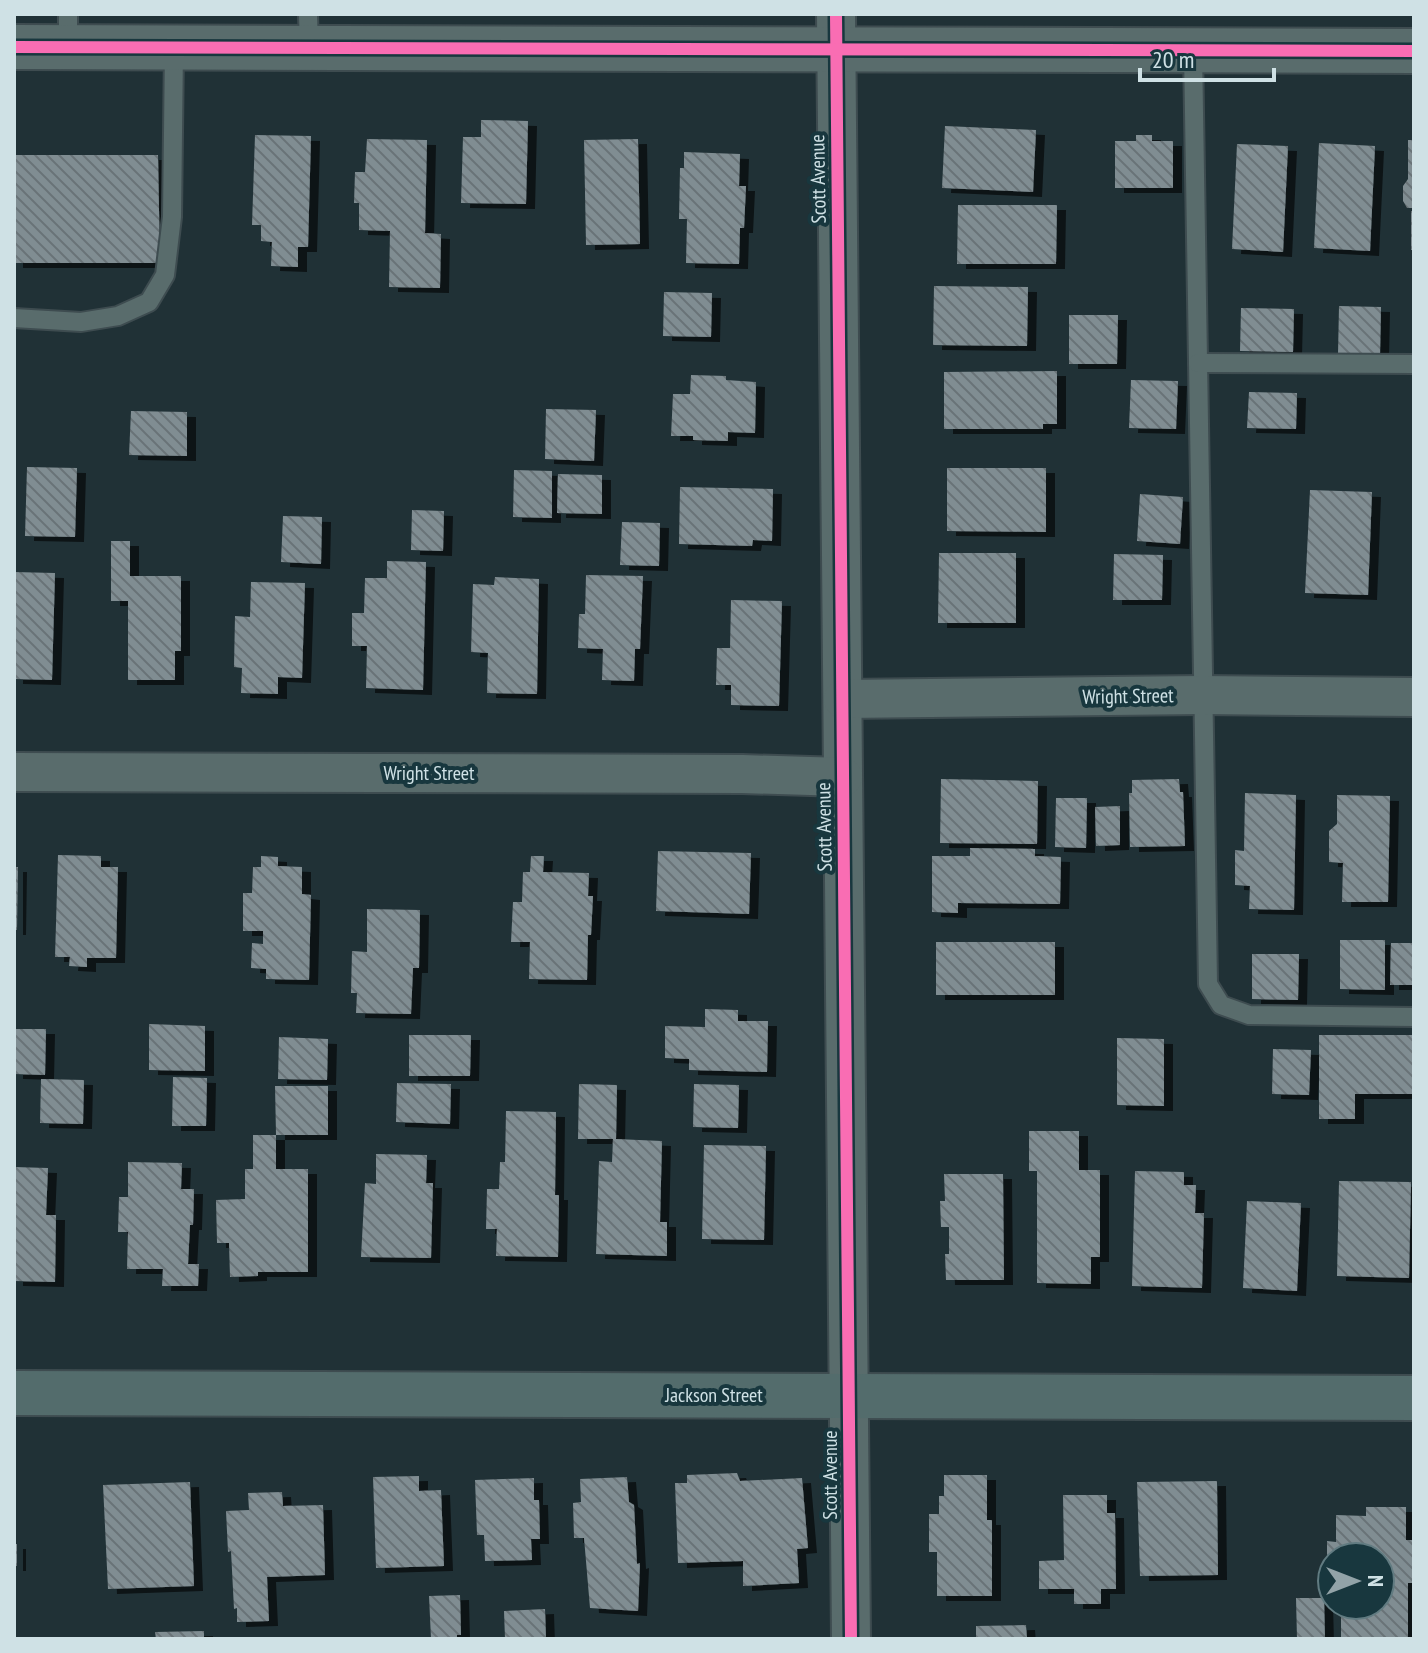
<svg xmlns="http://www.w3.org/2000/svg" width="1428" height="1653" viewBox="0 0 1428 1653" font-family="'PT Sans Narrow',sans-serif">
<style>
.building{fill:url(#building-back-hatch);filter:url(#shadow)}
.lines{fill:none;stroke-linecap:round;stroke-linejoin:round}
.service-casing{stroke:#3e4c50;stroke-width:22}
.minor-casing{stroke:#3e4c50;stroke-width:42}
.tertiary-casing{stroke:#3e4c50;stroke-width:48}
.primary-casing{stroke:#3e4c50;stroke-width:48}
.service{stroke:#596c6c;stroke-width:18}
.minor{stroke:#596c6c;stroke-width:38}
.tertiary{stroke:#596c6c;stroke-width:44}
.primary{stroke:#536c6c;stroke-width:44}
.cycleway-casing{stroke:#18373e;stroke-width:17}
.cycleway{stroke:#f96db3;stroke-width:12}
.labels{text-anchor:middle;stroke-width:8;stroke-linejoin:round;paint-order:stroke}
.street-label{font-size:20px;fill:#cfe1e5;stroke:#18373e}
</style>
<defs>
<pattern id="building-back-hatch" width="6" height="6" patternUnits="userSpaceOnUse" patternTransform="scale(2)"><rect width="6" height="6" fill="#808d92"/><path d="M-1 5l2 2M0 0l6 6M5-1l2 2" fill="none" stroke="#697377"/></pattern>
<filter id="shadow"><feDropShadow dx="9" dy="5" stdDeviation="0" flood-color="#0009"/></filter>
</defs>
<rect width="100%" height="100%" fill="#203136"/>
<g class="building">
<polygon points="481,120 528,121 526,204 461,203 463,137 481,137"/>
<polygon points="945,126 1036,130 1033,192 942,188"/>
<polygon points="255,135 311,136 308,247 298,247 298,267 271,266 272,242 261,241 261,225 252,225"/>
<polygon points="1136,135 1152,135 1152,141 1173,141 1173,188 1115,188 1115,141 1136,141"/>
<polygon points="367,139 427,140 425,233 441,234 440,288 389,287 390,231 359,230 359,203 354,203 355,172 365,172"/>
<polygon points="638,139 640,244 586,245 584,140"/>
<polygon points="1408,140 1414,140 1414,208 1407,208 1403,201 1403,186 1408,179"/>
<polygon points="1319,143 1375,146 1370,251 1314,248"/>
<polygon points="1237,144 1288,146 1283,252 1232,249"/>
<polygon points="684,152 740,154 739,186 746,186 744,228 740,228 739,264 686,263 687,219 679,219 680,168 684,168"/>
<polygon points="14,155 158,155 160,263 14,263"/>
<polygon points="958,205 1057,205 1056,264 957,264"/>
<rect x="1411" y="211" width="3" height="39"/>
<polygon points="934,286 1028,287 1027,346 933,345"/>
<polygon points="664,292 712,293 711,337 663,336"/>
<polygon points="1339,306 1381,307 1380,354 1338,354"/>
<polygon points="1241,308 1294,309 1293,352 1240,351"/>
<polygon points="1069,315 1118,315 1117,364 1069,364"/>
<polygon points="1057,371 1057,424 1043,424 1043,429 944,429 944,372"/>
<polygon points="691,375 726,376 726,380 756,382 755,433 728,432 728,441 693,440 693,436 671,436 673,394 690,394"/>
<polygon points="1131,380 1178,381 1176,429 1129,428"/>
<polygon points="1249,392 1297,393 1296,429 1247,428"/>
<polygon points="546,409 596,410 594,461 545,459"/>
<polygon points="131,411 187,412 187,456 129,455"/>
<polygon points="27,467 77,468 75,537 25,536"/>
<polygon points="947,468 1046,468 1046,532 947,531"/>
<polygon points="514,470 552,471 552,518 513,517"/>
<polygon points="558,474 602,475 602,514 557,513"/>
<polygon points="680,487 773,489 772,541 753,540 752,546 679,544"/>
<polygon points="1310,490 1372,492 1368,595 1305,593"/>
<polygon points="1140,494 1183,497 1180,544 1137,541"/>
<polygon points="412,510 444,511 443,551 411,550"/>
<polygon points="283,516 322,517 321,564 281,562"/>
<polygon points="622,522 660,523 659,566 620,565"/>
<polygon points="111,541 130,541 130,576 181,576 181,651 175,651 175,680 128,680 128,601 111,601"/>
<polygon points="939,553 1016,553 1016,623 938,623"/>
<polygon points="1114,554 1163,555 1162,600 1113,600"/>
<polygon points="387,561 426,562 423,690 366,688 367,646 352,646 352,613 364,613 365,578 387,578"/>
<polygon points="14,572 55,573 52,680 14,679"/>
<polygon points="586,575 643,576 640,649 635,649 634,681 602,680 603,649 578,648 579,614 585,614"/>
<polygon points="495,577 539,579 537,694 487,693 488,653 471,652 473,584 494,585"/>
<polygon points="251,582 305,583 302,678 278,677 278,694 241,693 242,668 234,667 235,616 250,617"/>
<polygon points="731,600 782,601 779,706 731,705 731,685 716,685 717,648 730,648"/>
<polygon points="941,779 1038,781 1037,844 940,843"/>
<polygon points="1179,779 1180,792 1183,792 1185,846 1130,847 1129,793 1132,793 1132,780"/>
<polygon points="1245,793 1296,795 1294,910 1249,909 1250,886 1235,885 1235,850 1244,851"/>
<polygon points="1337,795 1390,796 1388,902 1342,902 1343,863 1329,862 1329,831 1337,824"/>
<polygon points="1056,798 1087,798 1086,848 1055,847"/>
<polygon points="1120,806 1120,845 1096,846 1095,807"/>
<polygon points="970,848 1035,849 1035,856 1061,857 1060,904 958,903 958,913 932,912 932,856 970,856"/>
<polygon points="658,851 751,853 749,914 656,911"/>
<polygon points="58,855 101,856 101,867 118,867 116,958 87,958 87,967 69,966 70,957 55,957"/>
<polygon points="261,856 278,857 278,866 302,867 302,894 311,895 309,980 266,979 266,969 251,968 252,943 263,944 263,931 243,931 243,893 252,893 253,867 261,867"/>
<polygon points="531,856 544,856 543,872 589,873 588,896 593,896 591,935 588,935 587,980 529,979 530,942 511,942 513,902 522,902 523,872 530,872"/>
<polygon points="14,867 18,867 17,930 14,930"/>
<polygon points="367,909 420,910 419,968 413,968 411,1014 356,1013 357,993 351,993 352,951 367,952"/>
<polygon points="1340,940 1385,940 1385,990 1340,989"/>
<rect x="936" y="942" width="119" height="53"/>
<polygon points="1391,943 1414,943 1414,985 1390,985"/>
<polygon points="1252,954 1299,954 1298,1000 1252,999"/>
<polygon points="705,1009 738,1010 738,1021 768,1021 767,1072 689,1070 689,1059 665,1058 665,1026 705,1027"/>
<polygon points="149,1024 205,1026 205,1071 149,1070"/>
<polygon points="14,1029 46,1029 45,1075 14,1074"/>
<polygon points="409,1035 471,1035 470,1076 409,1076"/>
<polygon points="1319,1035 1414,1035 1414,1094 1355,1094 1355,1119 1319,1119"/>
<polygon points="279,1037 328,1039 327,1080 278,1079"/>
<polygon points="1117,1038 1164,1039 1164,1106 1117,1105"/>
<polygon points="1273,1049 1311,1050 1309,1095 1272,1094"/>
<polygon points="173,1077 207,1078 206,1126 172,1126"/>
<polygon points="41,1079 84,1080 83,1124 40,1123"/>
<polygon points="397,1083 451,1084 450,1124 396,1122"/>
<polygon points="579,1084 617,1085 616,1139 662,1141 660,1222 667,1222 667,1256 596,1254 599,1161 612,1162 613,1139 578,1139"/>
<polygon points="694,1084 739,1085 738,1128 693,1127"/>
<polygon points="275,1086 328,1086 328,1135 276,1135 276,1169 308,1169 308,1272 258,1272 258,1276 230,1277 229,1243 217,1243 216,1200 245,1199 245,1169 253,1169 253,1135 276,1135"/>
<polygon points="506,1111 556,1112 555,1195 559,1195 558,1257 496,1256 497,1229 486,1229 487,1189 499,1189 500,1162 505,1162"/>
<polygon points="1029,1131 1079,1131 1079,1170 1100,1170 1100,1257 1091,1257 1091,1284 1037,1283 1037,1171 1029,1171"/>
<polygon points="704,1145 766,1146 764,1240 702,1239"/>
<polygon points="376,1154 427,1155 426,1183 433,1183 431,1258 361,1257 365,1183 376,1184"/>
<polygon points="128,1162 182,1163 181,1189 194,1189 193,1225 190,1225 188,1264 199,1264 198,1286 162,1286 163,1269 127,1269 128,1232 118,1232 119,1197 128,1197"/>
<polygon points="14,1167 48,1168 46,1215 56,1215 55,1282 14,1281"/>
<polygon points="1135,1171 1184,1172 1184,1185 1196,1185 1195,1213 1204,1213 1202,1288 1132,1286"/>
<polygon points="944,1174 1003,1174 1004,1280 946,1280 945,1254 949,1254 949,1227 941,1227 940,1201 945,1201"/>
<polygon points="1339,1181 1411,1182 1409,1278 1337,1276"/>
<polygon points="1247,1201 1301,1203 1297,1291 1243,1288"/>
<polygon points="737,1473 740,1481 802,1478 808,1548 797,1549 799,1583 743,1586 743,1561 678,1563 675,1483 687,1483 687,1475"/>
<polygon points="944,1475 987,1475 987,1520 992,1520 992,1596 937,1596 937,1552 929,1552 929,1514 939,1514 939,1496 944,1496"/>
<polygon points="419,1476 419,1491 441,1490 444,1566 376,1568 373,1477"/>
<polygon points="627,1477 629,1502 634,1505 637,1564 640,1563 638,1611 590,1608 584,1538 574,1538 573,1503 581,1502 580,1479"/>
<polygon points="534,1478 534,1500 539,1500 540,1539 531,1539 532,1560 485,1561 484,1535 477,1535 475,1480"/>
<polygon points="1217,1481 1218,1575 1140,1576 1137,1482"/>
<polygon points="190,1482 194,1586 108,1589 103,1485"/>
<polygon points="282,1492 283,1506 323,1505 325,1575 267,1577 269,1621 237,1622 237,1608 234,1609 231,1551 228,1552 226,1511 249,1510 248,1493"/>
<polygon points="1063,1495 1107,1495 1107,1513 1115,1513 1116,1589 1101,1589 1101,1604 1074,1604 1074,1589 1039,1589 1039,1561 1064,1560"/>
<polygon points="1366,1507 1406,1507 1406,1540 1414,1540 1414,1583 1408,1583 1408,1639 1341,1639 1341,1605 1380,1605 1380,1557 1332,1557 1332,1579 1327,1579 1327,1541 1336,1542 1336,1515 1366,1516"/>
<rect x="14" y="1544" width="3" height="22"/>
<polygon points="460,1595 461,1635 457,1635 457,1639 431,1639 429,1596"/>
<polygon points="1296,1598 1324,1598 1325,1639 1297,1639"/>
<polygon points="545,1609 546,1639 505,1639 504,1611"/>
<polygon points="1026,1625 1027,1639 976,1639 976,1626"/>
<polygon points="204,1631 204,1639 156,1639 155,1632"/>
</g>
<g class="lines">
<defs>
<g id="service">
<polyline points="68,14 68,47"/>
<polyline points="308,14 309,48"/>
<polyline points="1193,50 1208,984 1221,1005 1249,1015 1414,1017"/>
<polyline points="14,318 81,322 118,316 149,302 165,275 172,217 174,48"/>
<polyline points="1198,363 1414,364"/>
</g>
<g id="minor">
<polyline points="836,14 851,1639"/>
<polyline points="843,699 1202,695 1414,697"/>
<polyline points="14,772 742,774 843,777"/>
</g>
<polyline id="tertiary" points="14,47 1414,51"/>
<polyline id="primary" points="14,1393 1414,1398"/>
</defs>
<use href="#service" class="service-casing"/>
<use href="#minor" class="minor-casing"/>
<use href="#tertiary" class="tertiary-casing"/>
<use href="#primary" class="primary-casing"/>
<use href="#service" class="service"/>
<use href="#minor" class="minor"/>
<use href="#tertiary" class="tertiary"/>
<use href="#primary" class="primary"/>
<defs>
<g id="cycleway">
<polyline points="836,14 851,1639"/>
<polyline points="14,47 1414,51"/>
</g>
</defs>
<use href="#cycleway" class="cycleway-casing"/>
<use href="#cycleway" class="cycleway"/>
</g>
<g class="labels">
<g class="street-label">
<text transform="translate(818 179) rotate(-91)" y="7">Scott Avenue</text>
<text transform="translate(1128 696) rotate(-1)" y="7">Wright Street</text>
<text x="429" y="780">Wright Street</text>
<text transform="translate(824 827) rotate(-91)" y="7">Scott Avenue</text>
<text x="714" y="1402">Jackson Street</text>
<text transform="translate(830 1475) rotate(-90)" y="7">Scott Avenue</text>
</g>
</g>
<rect width="1428" height="1653" fill="none" stroke="#cfe1e5" stroke-width="32"/>
<g transform="translate(1356 1581) rotate(90)"><circle r="38" fill="#18373e" stroke="#617b81" stroke-width="2"/>
<path d="M0-6L14 30L0 20L-14 30Z" fill="#92a3a8"/>
<text y="-12" font-size="22" font-weight="bold" text-anchor="middle" fill="#cfe1e5">N</text>
</g>
<path d="M1140 68v12h134v-12" fill="none" stroke="#cfe1e5" stroke-width="4"/>
<text x="1152" y="68" font-size="24" fill="#cfe1e5" stroke="#18373e" stroke-width="6" paint-order="stroke">20 m</text>
</svg>
